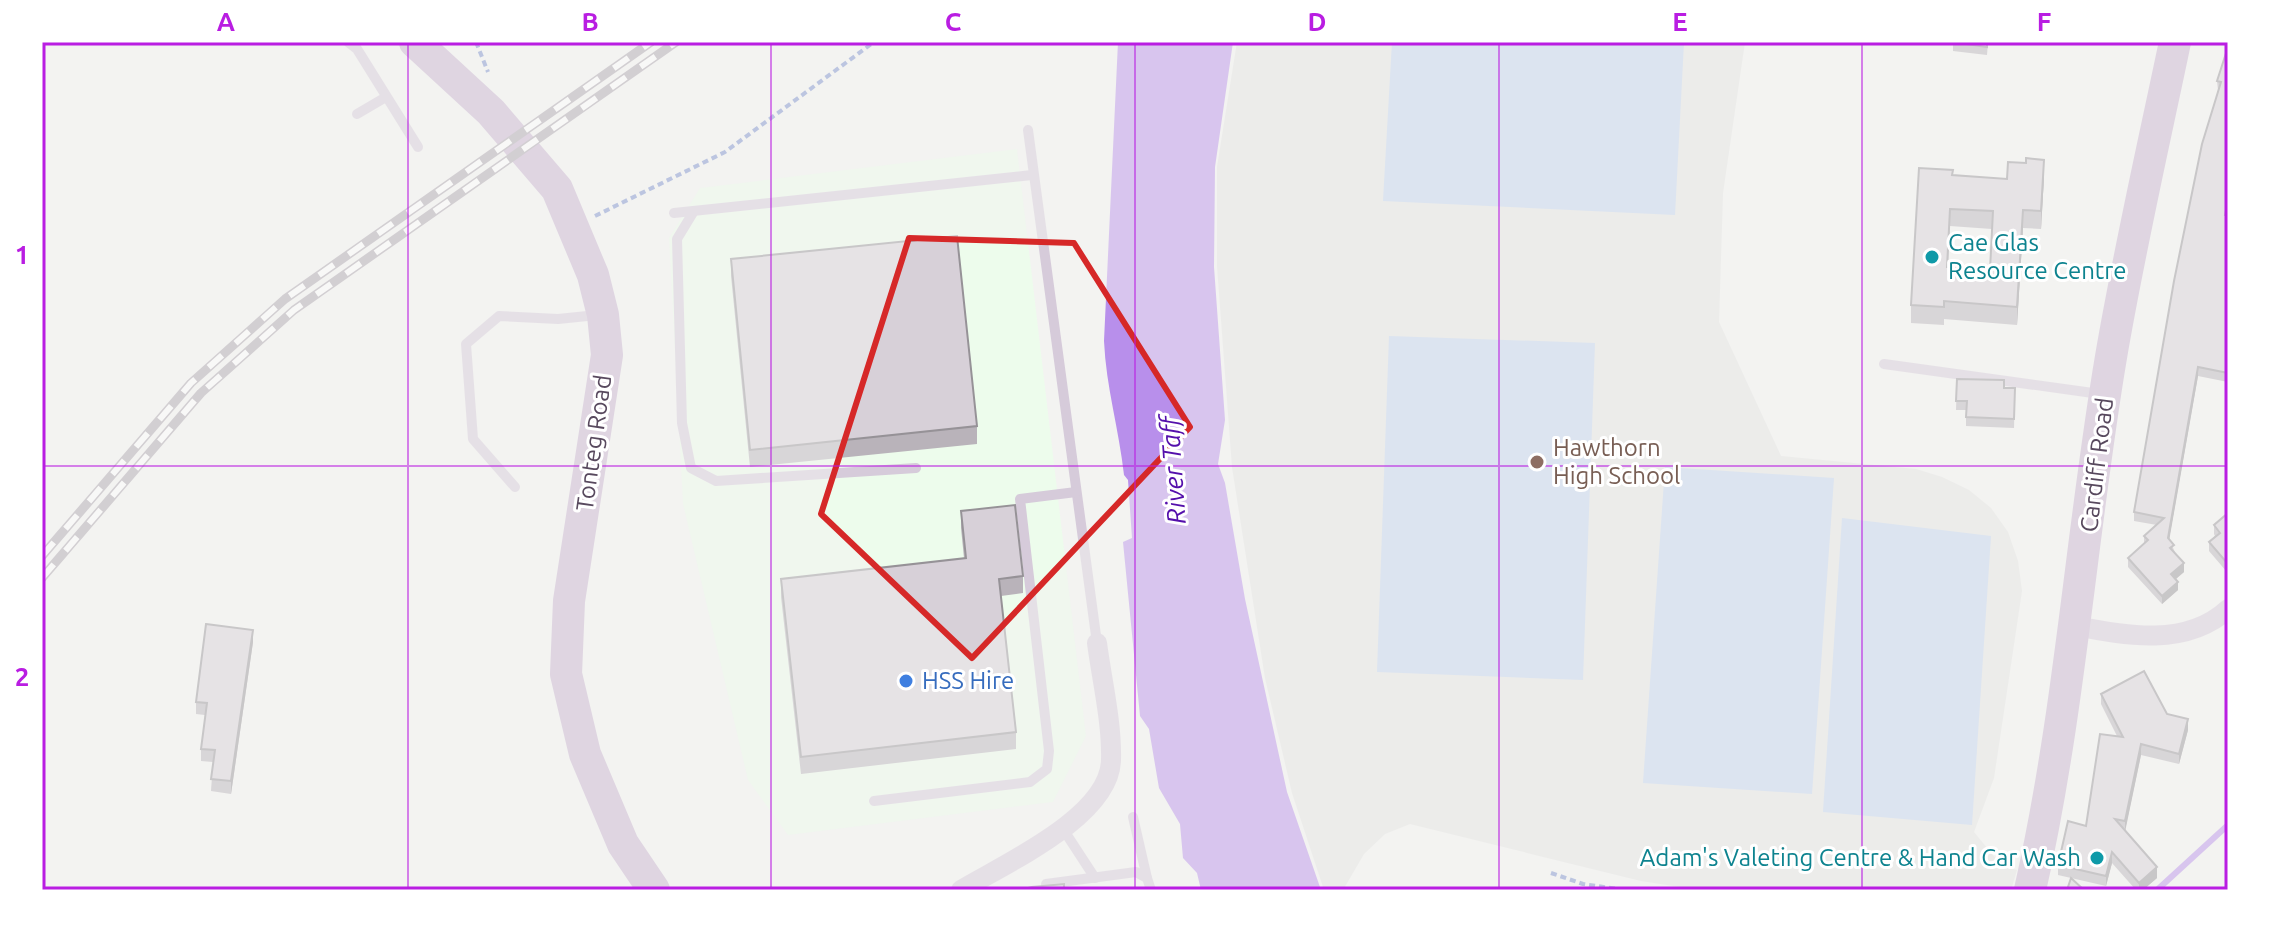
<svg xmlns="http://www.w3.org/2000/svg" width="2270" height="932" viewBox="0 0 2270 932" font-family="Ubuntu,sans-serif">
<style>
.commercial{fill:#edfcec}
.education{fill:#e4e4e3}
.green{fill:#c1d3ef}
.water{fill:#b88feb}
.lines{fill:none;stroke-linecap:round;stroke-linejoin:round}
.stream{stroke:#b88feb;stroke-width:6}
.path{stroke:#7a8fcd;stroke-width:4;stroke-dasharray:6 4;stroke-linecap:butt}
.service{stroke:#d6cbda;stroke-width:10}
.minor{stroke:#d6cbda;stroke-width:20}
.primary{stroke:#c7b1cf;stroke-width:32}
.rail-casing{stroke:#aca4ae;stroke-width:9}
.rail{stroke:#fff;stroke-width:6;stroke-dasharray:18;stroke-linecap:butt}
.wall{fill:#b9b3ba;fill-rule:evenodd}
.shaded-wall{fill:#969297}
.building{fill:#d7d0d8;stroke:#969297;stroke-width:2;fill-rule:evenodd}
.marked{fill:none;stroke:#d62828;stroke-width:6;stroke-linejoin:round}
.grid{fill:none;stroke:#b91de2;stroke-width:2;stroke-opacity:0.55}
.culture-dot{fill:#0f9aa8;stroke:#fff;stroke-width:3}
.education-dot{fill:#8d6e63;stroke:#fff;stroke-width:3}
.shop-dot{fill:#3f7fe0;stroke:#fff;stroke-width:3}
.labels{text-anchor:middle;stroke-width:6;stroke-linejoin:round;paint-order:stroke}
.culture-label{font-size:24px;fill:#0d838f;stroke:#fff;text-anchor:start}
.street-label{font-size:24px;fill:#58495e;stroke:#fff}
.education-label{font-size:24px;fill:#785e54;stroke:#fff;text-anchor:start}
.shop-label{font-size:24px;fill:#366cbe;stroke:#fff;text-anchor:start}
.water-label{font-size:26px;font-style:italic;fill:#540fab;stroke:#fff}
.neatline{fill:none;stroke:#b91de2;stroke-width:3}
.grid-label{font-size:26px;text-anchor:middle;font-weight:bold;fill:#b91de2}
</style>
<rect width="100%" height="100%" fill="#f3f3f1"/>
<polygon class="commercial" points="1017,149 1086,736 1053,802 788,835 748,780 683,504 669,238 700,188"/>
<polygon class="education" points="1237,42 1745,42 1723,193 1719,322 1781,456 1916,469 1942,477 1969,490 1991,508 2008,532 2018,561 2022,591 1994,778 1974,832 2001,865 2017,870 2011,890 1699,890 1641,881 1410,824 1385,834 1364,854 1343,890 1324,890 1292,793 1265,678 1232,467 1217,266 1217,167"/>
<g class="green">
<polygon points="1392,42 1684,42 1675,215 1383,201"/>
<polygon points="1389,336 1595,343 1583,680 1377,672"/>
<polygon points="1665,467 1834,478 1812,794 1643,783"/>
<polygon points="1842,518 1991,536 1972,825 1823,812"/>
</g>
<path class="water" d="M 1118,42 L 1233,42 L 1215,167 L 1214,267 L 1225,420 L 1218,464 L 1225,483 L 1245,599 L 1287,792 L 1321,890 L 1201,890 L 1197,873 L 1183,858 L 1180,824 L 1159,788 L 1149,729 L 1140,716 L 1123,542 L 1132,538 L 1128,480 L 1124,475 C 1119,429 1106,387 1104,341 Z"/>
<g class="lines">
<polyline class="stream" points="2157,890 2228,825"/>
<g class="path">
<polyline points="476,42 488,72"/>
<polyline points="595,216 725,152 874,42"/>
<polyline points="1551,873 1583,884 1625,890"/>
</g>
<g class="service">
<polyline points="348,42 357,49 418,147"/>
<polyline points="357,114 386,97"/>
<polyline points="1028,130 1097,643"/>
<polyline points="694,211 677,239 682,423 691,468 716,481 916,468"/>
<polyline points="674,213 1032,175"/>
<polyline points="1884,364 2100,394"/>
<polyline points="515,487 473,439 466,344 499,316 558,319 597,315"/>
<polyline points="874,801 1030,782 1047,769 1049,751 1020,499 1076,492"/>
<polyline points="1133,817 1147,878"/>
<polyline points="1063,829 1095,878"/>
<polyline points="1046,884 1136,872 1147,878 1151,890"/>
</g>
<g class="minor">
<path d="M 2076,626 C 2126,636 2187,647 2228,609"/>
<path d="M 961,890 C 1004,864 1110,817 1111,760 C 1112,722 1102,681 1097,643"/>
</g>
<g class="primary">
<polyline points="415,42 491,112 557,189 593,275 603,315 607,355 569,601 566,674 585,754 623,844 654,890"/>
<path d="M 2030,890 C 2070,714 2081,534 2111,357 C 2129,251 2153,147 2175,42"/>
</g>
<defs>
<g id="rail">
<polyline points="42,556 191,383 285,299 651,42"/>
<polyline points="42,578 201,393 294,310 676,42"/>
</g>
</defs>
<use href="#rail" class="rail-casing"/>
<use href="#rail" class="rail"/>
</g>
<g class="wall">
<polygon points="1953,42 1988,42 1987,55 1953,51"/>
<polygon points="2228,47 2228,209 2227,215 2228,216 2228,382 2198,376 2169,539 2184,572 2176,579 2178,590 2162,604 2128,567 2128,558 2144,543 2144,536 2157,525 2134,521 2134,512 2218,90 2217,81"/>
<path d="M 1953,175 L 2007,179 L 2044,177 L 2041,229 L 2023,228 L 2017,325 L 1944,319 L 1944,325 L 1911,323 L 1911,305 ZM 1950,226 L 1992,229 L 1990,270 L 1948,267 Z"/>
<polygon points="731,259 977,426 977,444 750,467 731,276"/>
<polygon points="1957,379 2004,388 2015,388 2014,428 1966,426 1966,410 1956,410"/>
<polygon points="961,511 1023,576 1023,593 1001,596 1016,732 1016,749 801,774 781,597 781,579 964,558 961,528"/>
<polygon points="2228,513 2228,572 2227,572 2209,551 2209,542 2215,536 2214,534 2214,525"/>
<polygon points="253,642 231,794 211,791 213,762 201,761 201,749 205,715 196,714 196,702"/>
<polygon points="2101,694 2167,714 2188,730 2179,764 2141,755 2125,830 2157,878 2143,890 2136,890 2112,863 2106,886 2058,875 2058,865 2086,826 2117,736 2101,704"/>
</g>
<g class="shaded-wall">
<polygon points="2044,160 2044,177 2041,229 2041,211"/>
<polygon points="2023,210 2023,228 2017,325 2017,307"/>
<polygon points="2198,367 2198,376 2168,547 2168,538"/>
<polygon points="2184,563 2184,572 2171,583 2171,574"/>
<polygon points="2178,582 2178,590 2162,604 2162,596"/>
<polygon points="253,630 253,642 231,794 231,781"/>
<polygon points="2188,719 2188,730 2179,764 2179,754"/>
<polygon points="2141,744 2141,755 2125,832 2125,821"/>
<polygon points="2112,852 2112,863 2106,886 2106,876"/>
<polygon points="2157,867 2157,878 2143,890 2139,890 2139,883"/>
</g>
<g class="building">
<polygon points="1953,42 1987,42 1987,47"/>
<polygon points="2228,47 2228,200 2225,215 2228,216 2228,373 2198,367 2168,538 2174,545 2170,548 2184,563 2171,574 2178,582 2162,596 2128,558 2148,540 2144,536 2164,518 2134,512 2174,281 2202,144 2221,82 2217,81"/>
<path d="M 2026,158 L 2044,160 L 2041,211 L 2023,210 L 2017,307 L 1944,301 L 1944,307 L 1911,305 L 1919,168 L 1953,170 L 1952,175 L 2007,179 L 2008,162 L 2026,163 ZM 1950,209 L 1993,211 L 1990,270 L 1947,267 Z"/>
<polygon points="957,236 977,426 750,450 731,259"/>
<polygon points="1957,379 2004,380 2004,388 2015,388 2014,419 1966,417 1967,401 1956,401"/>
<polygon points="1015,505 1023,576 999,579 1016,732 801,757 781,579 966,558 961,511"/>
<polygon points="2228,513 2228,563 2227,563 2209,542 2220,533 2214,525"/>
<polygon points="206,624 253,630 231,781 211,779 215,750 201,749 207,703 196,702"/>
<polygon points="2144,671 2167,714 2188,719 2179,754 2141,744 2125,821 2115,819 2157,867 2139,883 2112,852 2106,876 2058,865 2068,821 2086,826 2100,734 2123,737 2101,694"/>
<polygon points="2071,878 2084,890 2067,890"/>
<polygon points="1064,884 1064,890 1020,890 1032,887"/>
</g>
<path d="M0 0H2270V932H0ZM 909,238 L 1074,243 L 1190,427 L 972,658 L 821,514 Z" fill="#f3f3f1" fill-opacity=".55" fill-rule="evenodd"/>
<path class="marked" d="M 909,238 L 1074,243 L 1190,427 L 972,658 L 821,514 Z"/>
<path class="grid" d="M 408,42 L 408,890M 771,42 L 771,890M 1135,42 L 1135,890M 1499,42 L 1499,890M 1862,42 L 1862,890M 42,466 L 2228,466"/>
<g class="culture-dot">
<circle cx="1932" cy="257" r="8"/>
<circle cx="2097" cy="858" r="8"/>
</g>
<circle class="education-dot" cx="1537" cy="462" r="8"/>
<circle class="shop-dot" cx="906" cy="681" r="8"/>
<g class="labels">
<g class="culture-label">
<text x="1948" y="251">Cae Glas<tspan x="1948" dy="28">Resource Centre</tspan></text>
<text x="2081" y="866" text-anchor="end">Adam's Valeting Centre &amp; Hand Car Wash</text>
</g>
<g class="street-label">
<text transform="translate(594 443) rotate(-82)" y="8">Tonteg Road</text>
<text transform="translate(2097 465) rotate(-83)" y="8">Cardiff Road</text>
</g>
<g class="education-label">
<text x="1553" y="456">Hawthorn<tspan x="1553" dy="28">High School</tspan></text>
</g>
<g class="shop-label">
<text x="922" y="689">HSS Hire</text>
</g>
<g class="water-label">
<text transform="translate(1173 470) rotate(-94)" y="9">River Taff</text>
</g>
</g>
<rect width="2270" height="932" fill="none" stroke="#ffffff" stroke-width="88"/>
<rect x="44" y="44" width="2182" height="844" class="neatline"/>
<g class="grid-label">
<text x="226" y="31">A</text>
<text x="590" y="31">B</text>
<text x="953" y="31">C</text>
<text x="1317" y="31">D</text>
<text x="1680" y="31">E</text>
<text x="2044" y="31">F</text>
<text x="22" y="264">1</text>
<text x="22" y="686">2</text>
</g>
</svg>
